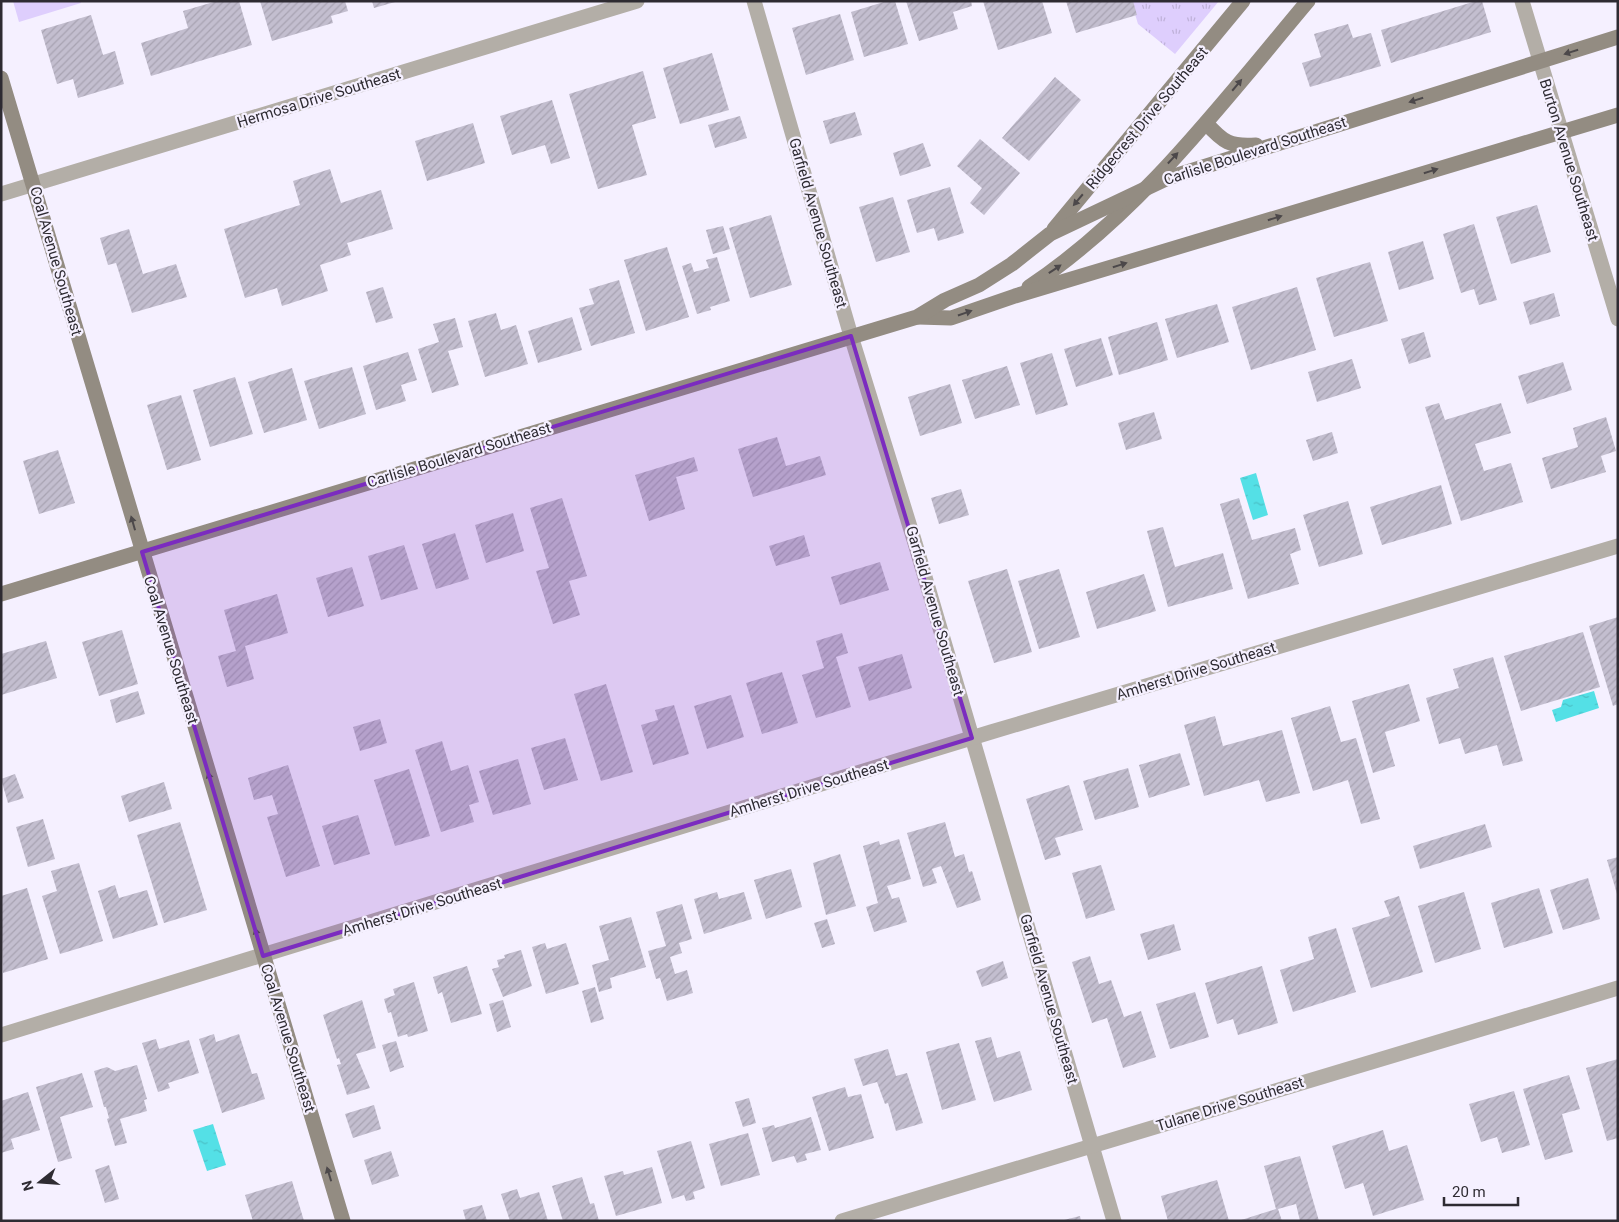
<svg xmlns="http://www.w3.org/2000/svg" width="1619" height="1222" viewBox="0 0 1619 1222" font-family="Roboto,sans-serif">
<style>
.park{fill:url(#park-tufts)}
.pitch{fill:#decefd}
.water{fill:url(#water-ripples)}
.building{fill:url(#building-hatch)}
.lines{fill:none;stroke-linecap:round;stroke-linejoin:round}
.street{stroke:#b3aea7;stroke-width:15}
.secondary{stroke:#938c82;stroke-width:15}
.oneway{fill:#4c484a}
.marked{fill:#7b2cbf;fill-opacity:0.2;stroke:#7b2cbf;stroke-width:4;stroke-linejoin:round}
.labels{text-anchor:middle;stroke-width:4.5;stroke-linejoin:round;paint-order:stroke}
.street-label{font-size:15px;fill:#2e2b32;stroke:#f5f0ff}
</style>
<defs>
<pattern id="park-tufts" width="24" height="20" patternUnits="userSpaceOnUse" patternTransform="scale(1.25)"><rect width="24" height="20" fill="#decefd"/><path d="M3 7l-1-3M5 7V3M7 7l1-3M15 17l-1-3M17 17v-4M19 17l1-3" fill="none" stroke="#bfb1d9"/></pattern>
<pattern id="water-ripples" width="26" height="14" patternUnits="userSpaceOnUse" patternTransform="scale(1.25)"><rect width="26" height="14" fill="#54e0e6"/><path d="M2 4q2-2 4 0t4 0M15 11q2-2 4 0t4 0" fill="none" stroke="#4ac0c6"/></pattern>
<pattern id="building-hatch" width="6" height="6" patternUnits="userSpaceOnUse" patternTransform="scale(1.25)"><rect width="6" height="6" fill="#c3becf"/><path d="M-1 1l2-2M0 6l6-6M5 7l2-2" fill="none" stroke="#a8a3b2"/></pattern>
</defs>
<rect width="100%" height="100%" fill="#f5f0ff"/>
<polygon class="park" points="1131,1 1219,1 1175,54 1138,24"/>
<polygon class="pitch" points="13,1 80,1 81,3 19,22"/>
<g class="water">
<polygon points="1256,473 1268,515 1253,520 1240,478"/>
<polygon points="1594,691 1599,708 1556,722 1552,710 1561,707 1563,700"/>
<polygon points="213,1124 226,1165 207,1171 193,1130"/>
</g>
<g class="building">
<polygon points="217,1 239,1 252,45 151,76 141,43 188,28 183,11"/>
<polygon points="260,1 345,1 348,11 331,16 333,23 272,41"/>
<polygon points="372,1 395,1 395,2 374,8"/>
<polygon points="887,1 895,1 908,44 864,57 851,12"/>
<polygon points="906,1 971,1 972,6 953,12 958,29 919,41"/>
<polygon points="983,1 1042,1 1052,33 998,50"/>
<polygon points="1066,1 1133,1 1137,15 1076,33"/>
<polygon points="1476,1 1482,1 1491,32 1391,63 1381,30"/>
<polygon points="840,14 854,60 806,75 792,28"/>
<polygon points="91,15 103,55 115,51 124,84 78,98 73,79 57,84 41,30"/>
<polygon points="1348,24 1353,38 1371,33 1381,66 1310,87 1302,63 1321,57 1314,34"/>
<polygon points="712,53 729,110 680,124 663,68"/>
<polygon points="643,71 656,118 632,125 647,175 598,189 569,94"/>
<polygon points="1055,77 1081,100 1029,161 1002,138"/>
<polygon points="552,100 570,158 551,164 545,145 512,155 500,116"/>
<polygon points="855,112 862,135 830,144 823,121"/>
<polygon points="740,116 747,138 715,148 708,125"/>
<polygon points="473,123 485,163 427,181 415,141"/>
<polygon points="980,139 1020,173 984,215 970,203 982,188 957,166"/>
<polygon points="923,143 931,166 900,176 893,153"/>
<polygon points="330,169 341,203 381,190 393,229 347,243 351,255 320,265 328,291 282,306 277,288 245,298 224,229 300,205 293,181"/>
<polygon points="950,187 964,233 938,241 934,228 917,233 907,200"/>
<polygon points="893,197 910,252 876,262 859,207"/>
<polygon points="1537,205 1551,252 1511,264 1496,217"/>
<polygon points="771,215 792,285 750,298 729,228"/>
<polygon points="1474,224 1497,300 1479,305 1474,289 1461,293 1443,234"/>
<polygon points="723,226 730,249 713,254 706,230"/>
<polygon points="129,229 143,274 176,264 187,297 132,313 116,263 108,265 100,238"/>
<polygon points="1423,241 1434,279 1399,290 1388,252"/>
<polygon points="667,247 689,317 646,331 624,260"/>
<polygon points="717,257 730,301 710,307 711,310 697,314 682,266 691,263 694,272 709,268 706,260"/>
<polygon points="1370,262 1388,321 1334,337 1316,278"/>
<polygon points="619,280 635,333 591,346 579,308 594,304 589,289"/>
<polygon points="383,287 393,318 376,323 366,292"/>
<polygon points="1297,287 1316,350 1251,370 1232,307"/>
<polygon points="1554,293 1560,316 1530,325 1523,302"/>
<polygon points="1217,304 1229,342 1177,358 1165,319"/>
<polygon points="496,313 501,330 516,325 528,364 485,377 468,321"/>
<polygon points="572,317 582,350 538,363 528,331"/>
<polygon points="455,318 463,347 448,351 459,385 432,393 418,349 439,342 433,324"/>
<polygon points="1157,322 1168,360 1119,375 1108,337"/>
<polygon points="1424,332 1431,357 1409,364 1401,339"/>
<polygon points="1101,338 1113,375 1076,387 1064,349"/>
<polygon points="408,352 417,380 401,385 406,401 376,410 363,366"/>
<polygon points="1052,353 1068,405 1036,415 1020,363"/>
<polygon points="1352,359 1361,388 1317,402 1308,372"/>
<polygon points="1563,362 1572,390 1527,404 1518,376"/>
<polygon points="1007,366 1020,405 975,419 962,380"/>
<polygon points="352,367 366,414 319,429 304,381"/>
<polygon points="292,368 307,420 264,433 248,382"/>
<polygon points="235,377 253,434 210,447 193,390"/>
<polygon points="950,384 962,423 920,436 908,397"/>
<polygon points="181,395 201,460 167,470 147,405"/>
<polygon points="1439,403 1445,420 1501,403 1511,433 1475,444 1484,471 1511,463 1523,502 1461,521 1425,407"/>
<polygon points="1154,412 1162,439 1126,450 1118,423"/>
<polygon points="1606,417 1616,451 1601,456 1606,472 1551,489 1542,458 1578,447 1573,428"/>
<polygon points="1332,432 1338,453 1313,461 1306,440"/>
<polygon points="777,437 786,466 820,456 826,475 753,497 738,449"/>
<polygon points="58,450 75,503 39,514 23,461"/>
<polygon points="694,457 698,471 676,477 685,509 649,521 635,475"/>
<polygon points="1441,485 1452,524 1382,545 1370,507"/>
<polygon points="961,489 969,515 939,524 931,498"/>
<polygon points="562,498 587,576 569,581 580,615 553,624 536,571 549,568 530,508"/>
<polygon points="1239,498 1252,540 1295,528 1301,550 1290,554 1299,584 1248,599 1220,504"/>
<polygon points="1348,501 1363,554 1319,567 1303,515"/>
<polygon points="513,513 524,551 486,563 475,525"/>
<polygon points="1163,527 1175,567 1223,553 1233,589 1168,607 1147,531"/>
<polygon points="455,533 469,579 436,589 422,544"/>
<polygon points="804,535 810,556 776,566 769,546"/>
<polygon points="404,545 418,589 381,600 368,556"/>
<polygon points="880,562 889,590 840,605 831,577"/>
<polygon points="352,567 364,606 328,617 316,578"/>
<polygon points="1007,569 1032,652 994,663 968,581"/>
<polygon points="1059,569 1080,637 1039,649 1018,581"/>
<polygon points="1144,574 1156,611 1097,629 1086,592"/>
<polygon points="277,594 288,633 245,646 254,679 227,687 218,656 236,651 224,610"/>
<polygon points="1618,617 1618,704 1613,706 1589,626"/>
<polygon points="122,630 138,684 99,696 82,642"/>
<polygon points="1583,632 1600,687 1521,711 1504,656"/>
<polygon points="842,633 848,653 836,657 851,707 816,718 802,675 824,668 816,641"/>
<polygon points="46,641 57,678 1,695 1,654"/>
<polygon points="902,654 912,688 869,701 858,667"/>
<polygon points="1493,657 1523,761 1503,766 1497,745 1465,754 1460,738 1439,744 1426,698 1459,688 1453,669"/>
<polygon points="782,672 798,723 762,734 746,683"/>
<polygon points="606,684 633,772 601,781 574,694"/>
<polygon points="1409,684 1420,721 1385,732 1395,766 1373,773 1352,701"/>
<polygon points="138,691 145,714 116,723 110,700"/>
<polygon points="731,695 744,737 707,749 694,706"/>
<polygon points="674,705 689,754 653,765 641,725 658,720 655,710"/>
<polygon points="1330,706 1341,742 1356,738 1380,819 1361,824 1348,780 1313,791 1291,718"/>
<polygon points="1215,716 1223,746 1282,730 1300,793 1266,802 1259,780 1204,796 1184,725"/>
<polygon points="380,719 387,743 360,751 353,727"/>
<polygon points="565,738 578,780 544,790 531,748"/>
<polygon points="442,741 451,771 468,765 479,802 469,805 474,822 441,832 415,750"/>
<polygon points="1180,753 1190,785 1149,798 1139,765"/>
<polygon points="518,759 531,804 493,815 479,771"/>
<polygon points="288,765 320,866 286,877 267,817 278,814 272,795 254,800 248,778"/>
<polygon points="1128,768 1139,807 1095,820 1083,781"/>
<polygon points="409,769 430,836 395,846 374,780"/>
<polygon points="15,774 24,798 8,803 1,779"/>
<polygon points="164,782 172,809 129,822 121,796"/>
<polygon points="1069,785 1083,830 1055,838 1061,855 1045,860 1026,799"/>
<polygon points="358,815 370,854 334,865 322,826"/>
<polygon points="43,819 55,859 28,867 16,827"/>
<polygon points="180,822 207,910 164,923 137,835"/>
<polygon points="945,822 955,857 964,854 969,872 972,871 981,900 957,908 941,866 932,869 937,883 923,887 907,833"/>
<polygon points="1485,824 1492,847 1420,869 1413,846"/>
<polygon points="899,839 911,879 887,886 892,899 899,897 907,922 874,932 866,907 878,903 863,846 879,841 880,845"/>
<polygon points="840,854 856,906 826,915 813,863"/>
<polygon points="1618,857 1618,894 1617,894 1607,860"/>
<polygon points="79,863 103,941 60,954 42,896 57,891 51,871"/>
<polygon points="1101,865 1115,910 1086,919 1072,873"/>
<polygon points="791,869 802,907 766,919 754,880"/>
<polygon points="1588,878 1600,919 1563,930 1550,890"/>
<polygon points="115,885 119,898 147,890 158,925 113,939 98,891"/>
<polygon points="27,888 48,959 3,973 1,896"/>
<polygon points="1539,888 1553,933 1504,948 1491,903"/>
<polygon points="717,892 719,899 744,892 752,919 704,934 694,899"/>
<polygon points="1464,892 1481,949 1435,963 1418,906"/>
<polygon points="1399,896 1423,972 1371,988 1352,928 1390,916 1384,901"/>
<polygon points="682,904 692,939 679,943 682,953 670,957 675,974 687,970 693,993 667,1001 660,978 656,979 648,951 666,946 656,912"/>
<polygon points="631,917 646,967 610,978 612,988 599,992 592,965 609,960 599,926"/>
<polygon points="827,919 835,944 822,948 814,923"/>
<polygon points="1174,924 1181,950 1148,960 1140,934"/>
<polygon points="1336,928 1356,992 1293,1012 1280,970 1314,959 1308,937"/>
<polygon points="545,943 547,949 566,943 579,984 546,994 532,947"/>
<polygon points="521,950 532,986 503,997 492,969 499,967 497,960 505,958 504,955"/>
<polygon points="1090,956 1099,984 1111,980 1124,1017 1141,1011 1156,1057 1123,1068 1107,1018 1092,1023 1072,962"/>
<polygon points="1003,961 1008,978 982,987 976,971"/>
<polygon points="467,966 482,1014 451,1023 442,992 438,994 433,977"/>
<polygon points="1262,966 1278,1023 1238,1035 1233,1019 1217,1024 1205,983"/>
<polygon points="414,982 428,1031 408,1037 407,1034 398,1037 391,1012 388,1013 384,999 395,995 393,989"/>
<polygon points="595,987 604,1019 591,1023 582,991"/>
<polygon points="1195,992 1209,1037 1170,1049 1156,1004"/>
<polygon points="362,1000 376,1048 356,1054 370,1088 347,1095 337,1065 341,1064 339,1058 337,1059 323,1015"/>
<polygon points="503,1000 511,1027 497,1032 489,1004"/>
<polygon points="214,1034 216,1042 239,1034 252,1074 257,1073 265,1099 222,1113 199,1039"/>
<polygon points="991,1037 997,1058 1020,1051 1032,1090 994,1102 975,1041"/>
<polygon points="156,1039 159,1049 189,1040 199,1073 168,1083 170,1088 158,1092 142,1043"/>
<polygon points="396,1041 404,1067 390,1072 382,1045"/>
<polygon points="959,1043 976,1100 942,1110 926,1052"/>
<polygon points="888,1049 896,1076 907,1073 923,1123 896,1131 888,1103 885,1104 877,1082 863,1086 854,1059"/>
<polygon points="1618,1059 1618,1138 1607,1141 1586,1068"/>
<polygon points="137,1065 147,1099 144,1100 147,1111 120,1119 127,1143 115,1146 107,1119 109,1118 106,1107 104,1107 94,1071 107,1067 115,1071"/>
<polygon points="82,1073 93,1107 60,1117 72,1158 58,1162 36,1087"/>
<polygon points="1569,1075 1580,1109 1562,1114 1573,1152 1545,1160 1523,1089"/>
<polygon points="845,1087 848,1097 861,1094 874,1138 829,1151 812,1097"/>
<polygon points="1514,1091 1530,1145 1502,1153 1497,1137 1481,1142 1469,1104"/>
<polygon points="28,1092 40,1130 11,1139 14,1149 1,1153 1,1101"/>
<polygon points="749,1098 756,1123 743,1127 735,1102"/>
<polygon points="374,1105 381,1129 353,1138 345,1114"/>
<polygon points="811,1117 821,1150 805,1154 807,1160 797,1163 794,1156 772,1162 762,1128 774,1125 775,1128"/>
<polygon points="1383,1130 1389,1151 1407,1145 1424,1200 1373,1216 1363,1183 1345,1189 1332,1146"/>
<polygon points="748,1133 760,1175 721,1186 709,1144"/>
<polygon points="691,1141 705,1188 693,1192 695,1199 686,1201 684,1195 672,1199 657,1151"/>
<polygon points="391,1151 399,1176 372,1185 364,1160"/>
<polygon points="1300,1156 1319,1221 1300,1221 1296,1204 1278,1209 1282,1221 1238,1221 1276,1209 1264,1166"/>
<polygon points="109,1165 119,1199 105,1203 95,1170"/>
<polygon points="652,1167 662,1203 616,1216 604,1176 623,1171 624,1175"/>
<polygon points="582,1177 590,1204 594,1203 599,1221 563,1221 552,1186"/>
<polygon points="1217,1180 1229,1221 1168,1221 1161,1196"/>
<polygon points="292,1181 304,1221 253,1221 245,1195"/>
<polygon points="517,1189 520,1198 539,1192 548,1221 510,1221 501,1194"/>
<polygon points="482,1205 487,1221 466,1221 463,1210"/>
<polygon points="1080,1216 1081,1221 1064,1221 1064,1220"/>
</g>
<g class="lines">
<g class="street">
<polyline points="754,1 851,336 915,543 1114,1221"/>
<polyline points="1522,1 1618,319"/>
<polyline points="1,194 637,1"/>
<polyline points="1,1035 991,732 1618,546"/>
<polyline points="842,1221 1618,988"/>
</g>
<g class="secondary">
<polyline points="1,78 343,1221"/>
<path d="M 1206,123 C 1223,142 1230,147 1256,145"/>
<polyline points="1054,229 1243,1"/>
<path d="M 1029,287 C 1140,213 1222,103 1308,1"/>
<polyline points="918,317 951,318 1015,296 1618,115"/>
<polyline points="1,594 917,317 945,300 979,285 1012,264 1050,234 1168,178 1618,37"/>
</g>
</g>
<defs><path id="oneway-solid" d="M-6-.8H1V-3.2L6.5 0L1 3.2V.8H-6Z" transform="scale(1.25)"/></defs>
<g class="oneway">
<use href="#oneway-solid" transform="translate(1571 52) rotate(163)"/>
<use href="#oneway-solid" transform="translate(1237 85) rotate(-50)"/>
<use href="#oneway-solid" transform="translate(1416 100) rotate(163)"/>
<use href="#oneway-solid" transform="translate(1173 158) rotate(-47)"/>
<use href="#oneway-solid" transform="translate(1431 171) rotate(-17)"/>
<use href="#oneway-solid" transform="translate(1078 200) rotate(130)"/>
<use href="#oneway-solid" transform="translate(1275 218) rotate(-17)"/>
<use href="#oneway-solid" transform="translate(1120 265) rotate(-17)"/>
<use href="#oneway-solid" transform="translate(1055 269) rotate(-34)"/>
<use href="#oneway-solid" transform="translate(965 313) rotate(-19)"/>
<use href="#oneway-solid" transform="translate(133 523) rotate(-106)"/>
<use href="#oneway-solid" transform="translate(210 779) rotate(-107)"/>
<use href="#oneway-solid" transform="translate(257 935) rotate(-106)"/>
<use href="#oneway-solid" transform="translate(329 1174) rotate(-107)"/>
</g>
<path class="marked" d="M 851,336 L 972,738 L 263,956 L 142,552 Z"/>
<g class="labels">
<g class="street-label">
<text transform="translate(319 98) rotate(-17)" y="5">Hermosa Drive Southeast</text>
<text transform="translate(1147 118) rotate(-50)" y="5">Ridgecrest Drive Southeast</text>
<text transform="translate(1255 151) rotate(-18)" y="5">Carlisle Boulevard Southeast</text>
<text transform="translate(1569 160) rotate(73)" y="5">Burton Avenue Southeast</text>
<text transform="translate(818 223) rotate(74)" y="5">Garfield Avenue Southeast</text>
<text transform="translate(56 261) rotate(74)" y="5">Coal Avenue Southeast</text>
<text transform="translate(459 455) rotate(-17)" y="5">Carlisle Boulevard Southeast</text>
<text transform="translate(935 611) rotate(74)" y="5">Garfield Avenue Southeast</text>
<text transform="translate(171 650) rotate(73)" y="5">Coal Avenue Southeast</text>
<text transform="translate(1196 671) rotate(-17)" y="5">Amherst Drive Southeast</text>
<text transform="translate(809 788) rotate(-17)" y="5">Amherst Drive Southeast</text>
<text transform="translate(422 907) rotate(-17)" y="5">Amherst Drive Southeast</text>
<text transform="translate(1049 999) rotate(74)" y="5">Garfield Avenue Southeast</text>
<text transform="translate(288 1038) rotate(73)" y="5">Coal Avenue Southeast</text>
<text transform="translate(1230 1104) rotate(-17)" y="5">Tulane Drive Southeast</text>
</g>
</g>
<rect width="1619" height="1222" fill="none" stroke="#2e2b32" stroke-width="5"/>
<g transform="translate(40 1182) rotate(253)" stroke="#f5f0ff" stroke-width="4" paint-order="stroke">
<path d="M0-4L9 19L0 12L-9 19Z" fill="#2e2b32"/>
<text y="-8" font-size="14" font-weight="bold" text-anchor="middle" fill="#2e2b32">N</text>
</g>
<path d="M1444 1197v8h74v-8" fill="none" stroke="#2e2b32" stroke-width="2.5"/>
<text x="1452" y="1197" font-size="15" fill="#2e2b32" stroke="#f5f0ff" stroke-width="4" paint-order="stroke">20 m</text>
</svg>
